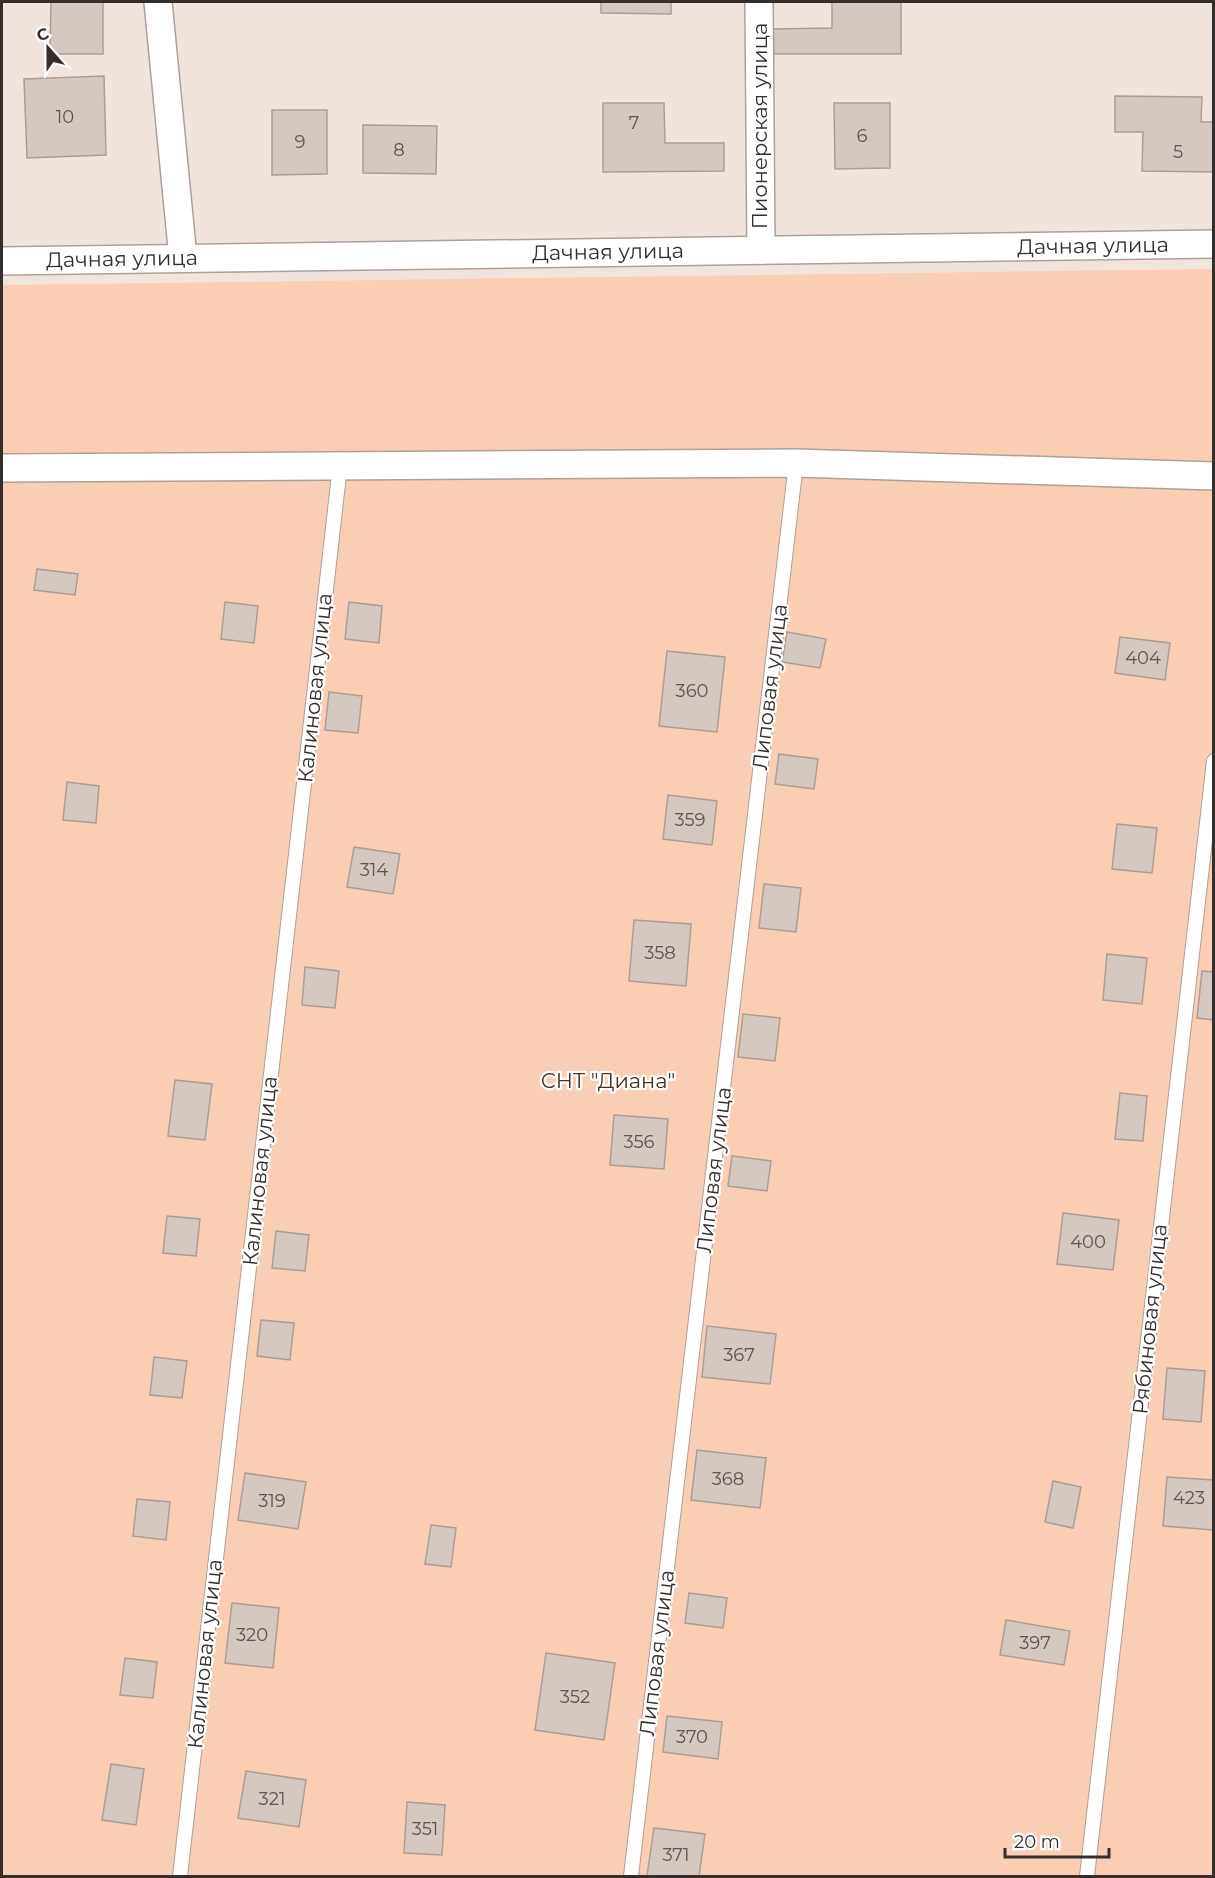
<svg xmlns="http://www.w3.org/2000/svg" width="1215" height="1878" viewBox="0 0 1215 1878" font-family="Montserrat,sans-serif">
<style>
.green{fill:#f9ceb4}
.building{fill:#d4c8c0;stroke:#aa9e97;stroke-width:1.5}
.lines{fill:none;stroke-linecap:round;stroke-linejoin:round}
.service-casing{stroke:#aca099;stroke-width:16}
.minor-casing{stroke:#aca099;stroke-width:30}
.service{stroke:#fff;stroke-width:14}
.minor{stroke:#fff;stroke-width:27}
.labels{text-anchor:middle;stroke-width:4.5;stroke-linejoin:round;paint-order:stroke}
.number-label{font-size:18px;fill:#5c5551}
.street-label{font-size:21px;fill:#342f2c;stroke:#fff}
.park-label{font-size:21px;fill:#523019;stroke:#fff}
</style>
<rect width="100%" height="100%" fill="#f1e4dc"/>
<polygon class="green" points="1213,269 1213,1876 2,1876 2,285"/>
<g class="building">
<polygon points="51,2 103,2 103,54 50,54"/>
<polygon points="601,2 671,2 671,14 601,13"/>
<polygon points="832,2 901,2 901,54 774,54 773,29 832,28"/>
<polygon points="104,76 106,155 27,158 24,79"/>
<polygon points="1115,96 1202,97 1201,122 1214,122 1214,172 1142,171 1143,132 1115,132"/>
<polygon points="603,103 664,103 665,143 724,143 724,171 603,172"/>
<polygon points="834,103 890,103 890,168 835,169"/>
<polygon points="272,110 327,110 327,174 272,175"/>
<polygon points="363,125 437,126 436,174 363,173"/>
<polygon points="37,569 78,574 75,595 34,590"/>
<polygon points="225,602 258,606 254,643 221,639"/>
<polygon points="349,602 382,606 379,643 345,639"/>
<polygon points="787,632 826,639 820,668 782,662"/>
<polygon points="1120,637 1170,643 1165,680 1115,673"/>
<polygon points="667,651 725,657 717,732 659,726"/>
<polygon points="329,692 362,696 358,733 325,730"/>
<polygon points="779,754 818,759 814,789 775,784"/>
<polygon points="67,782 99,786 96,823 63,820"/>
<polygon points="668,795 717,801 712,845 663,839"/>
<polygon points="1117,824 1157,828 1152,873 1112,869"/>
<polygon points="354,847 400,854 393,894 347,887"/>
<polygon points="764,884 801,888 796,932 759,928"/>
<polygon points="634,920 691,924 686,986 629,981"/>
<polygon points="1107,954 1147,958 1142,1004 1103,1000"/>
<polygon points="305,967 339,971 335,1008 302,1005"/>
<polygon points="1202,971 1214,972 1214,1020 1197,1018"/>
<polygon points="743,1014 780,1018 775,1061 738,1057"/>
<polygon points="175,1080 212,1084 205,1140 168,1136"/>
<polygon points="1120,1093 1147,1096 1143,1141 1115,1139"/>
<polygon points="614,1115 668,1119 664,1169 610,1165"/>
<polygon points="732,1156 771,1161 767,1191 728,1186"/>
<polygon points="1063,1213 1119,1220 1113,1270 1057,1264"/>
<polygon points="167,1216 200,1219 196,1256 163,1253"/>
<polygon points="276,1231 309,1235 305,1271 272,1268"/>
<polygon points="261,1320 294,1323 290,1360 257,1356"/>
<polygon points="707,1326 776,1334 770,1384 702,1377"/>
<polygon points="154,1357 187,1361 182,1398 150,1395"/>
<polygon points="1167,1368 1205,1371 1201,1422 1163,1419"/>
<polygon points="697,1450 766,1458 760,1508 691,1500"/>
<polygon points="245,1473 306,1482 298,1529 238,1520"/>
<polygon points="1167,1477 1214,1480 1213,1530 1163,1526"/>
<polygon points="1053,1481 1081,1487 1073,1528 1045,1522"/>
<polygon points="137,1499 170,1502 166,1540 133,1536"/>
<polygon points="431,1525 456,1528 451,1567 425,1564"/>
<polygon points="689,1593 727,1598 723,1628 685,1623"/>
<polygon points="232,1603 279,1608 273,1668 225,1663"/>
<polygon points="1006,1620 1070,1631 1064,1665 1000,1655"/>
<polygon points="546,1653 615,1663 604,1740 535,1730"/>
<polygon points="125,1658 157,1662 153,1698 120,1695"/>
<polygon points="667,1716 722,1722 718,1759 663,1752"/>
<polygon points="111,1764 144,1769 136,1825 102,1820"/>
<polygon points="246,1771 306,1780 299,1827 238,1818"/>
<polygon points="407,1802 445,1805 442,1855 404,1853"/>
<polygon points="654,1828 705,1834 699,1876 647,1876"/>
</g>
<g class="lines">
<defs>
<g id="service">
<polyline points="180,1876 340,466"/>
<polyline points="631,1876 796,463"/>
<polyline points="1087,1876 1214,761"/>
</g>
<g id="minor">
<polyline points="158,2 183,258"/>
<polyline points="759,2 761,250"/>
<polyline points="2,261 1214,244"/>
<polyline points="2,468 796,463 1214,476"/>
</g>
</defs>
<use href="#service" class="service-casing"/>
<use href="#minor" class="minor-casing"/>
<use href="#service" class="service"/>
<use href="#minor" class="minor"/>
</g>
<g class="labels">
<g class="number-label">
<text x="65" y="123">10</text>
<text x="634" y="129">7</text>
<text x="862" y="142">6</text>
<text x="300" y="148">9</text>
<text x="399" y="156">8</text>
<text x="1178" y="158">5</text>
<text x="1143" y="664">404</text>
<text x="692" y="697">360</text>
<text x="690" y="826">359</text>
<text x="374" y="876">314</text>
<text x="660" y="959">358</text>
<text x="639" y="1148">356</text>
<text x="1088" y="1248">400</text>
<text x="739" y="1361">367</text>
<text x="728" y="1485">368</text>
<text x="1189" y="1504">423</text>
<text x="272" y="1507">319</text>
<text x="252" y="1641">320</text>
<text x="1035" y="1649">397</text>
<text x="575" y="1703">352</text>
<text x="692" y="1743">370</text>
<text x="272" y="1805">321</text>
<text x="425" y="1835">351</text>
<text x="676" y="1861">371</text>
</g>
<g class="street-label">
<text transform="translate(760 126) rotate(-90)" y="7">Пионерская улица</text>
<text transform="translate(1093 246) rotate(-1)" y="7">Дачная улица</text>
<text transform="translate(608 252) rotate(-1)" y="7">Дачная улица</text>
<text transform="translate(122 259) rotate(-1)" y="7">Дачная улица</text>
<text transform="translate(770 687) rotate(-83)" y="7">Липовая улица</text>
<text transform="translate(315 688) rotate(-84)" y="7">Калиновая улица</text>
<text transform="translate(714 1170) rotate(-83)" y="7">Липовая улица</text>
<text transform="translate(260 1171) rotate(-84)" y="7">Калиновая улица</text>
<text transform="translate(1150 1319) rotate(-84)" y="7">Рябиновая улица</text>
<text transform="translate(657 1653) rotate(-83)" y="7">Липовая улица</text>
<text transform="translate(205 1654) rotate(-84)" y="7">Калиновая улица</text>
</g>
<g class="park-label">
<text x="608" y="1088">СНТ "Диана"</text>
</g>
</g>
<rect width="1215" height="1878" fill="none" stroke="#342f2c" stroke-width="6"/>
<g transform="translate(48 48) rotate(339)" stroke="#ffffff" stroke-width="4.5" paint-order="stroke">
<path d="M0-4.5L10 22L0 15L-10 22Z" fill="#342f2c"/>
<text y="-9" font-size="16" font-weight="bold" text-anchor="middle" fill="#342f2c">С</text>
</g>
<path d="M1005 1848v9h104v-9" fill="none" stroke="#342f2c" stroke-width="3"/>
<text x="1014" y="1848" font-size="18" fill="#342f2c" stroke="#ffffff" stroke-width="4.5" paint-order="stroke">20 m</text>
</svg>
